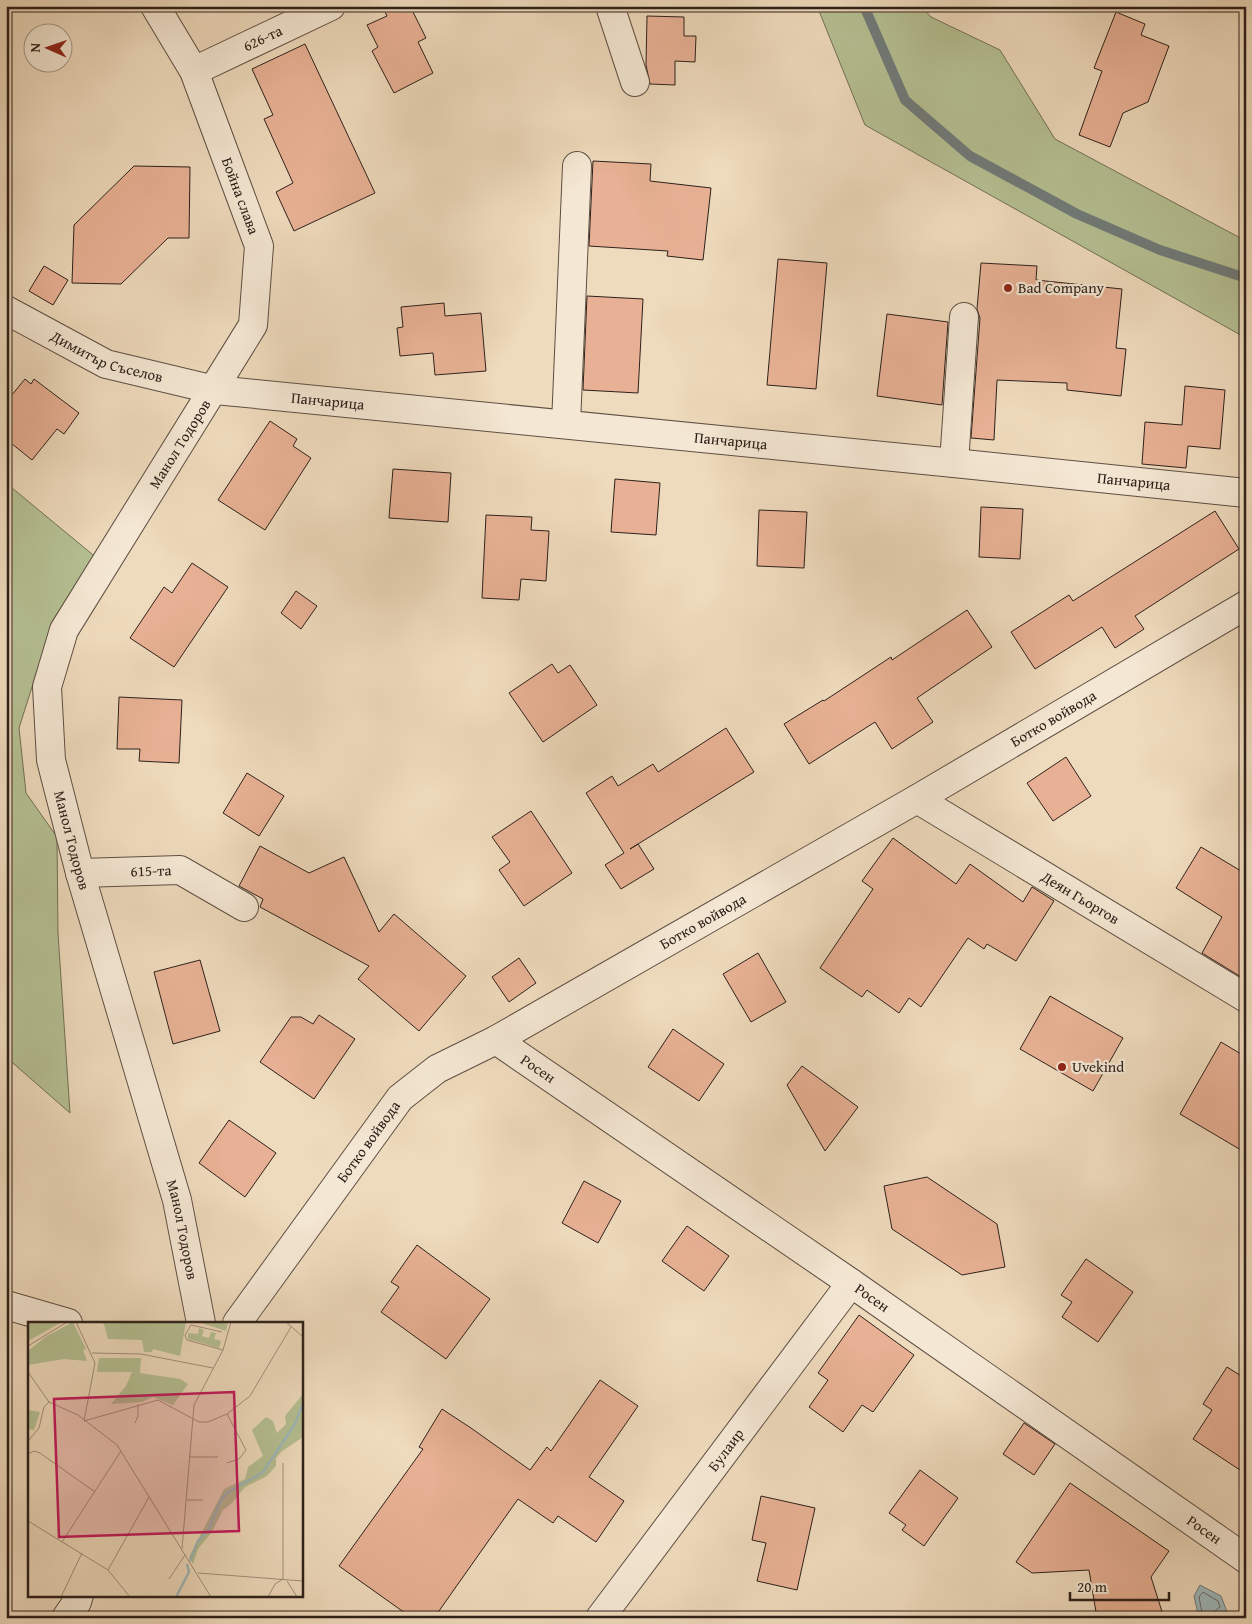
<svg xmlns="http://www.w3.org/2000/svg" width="1252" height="1624" viewBox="0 0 1252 1624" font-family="'Gentium Book Plus',serif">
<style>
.green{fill:#b5c093;stroke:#727057}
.water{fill:#9eb8bb;stroke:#717c7b}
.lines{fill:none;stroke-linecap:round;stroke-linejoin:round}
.shore{stroke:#666c6b;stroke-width:1}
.stream{stroke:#717c7b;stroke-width:10}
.building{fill:#e8b195;stroke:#2e211b}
.minor-casing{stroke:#5e4f43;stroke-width:30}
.minor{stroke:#f4e7d3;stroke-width:28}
.poi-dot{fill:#8f2418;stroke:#f4e7d3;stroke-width:2}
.labels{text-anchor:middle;stroke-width:4.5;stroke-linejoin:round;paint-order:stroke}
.street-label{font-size:15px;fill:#2e211b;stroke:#f4e7d3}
.poi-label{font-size:15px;fill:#2e211b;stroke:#f4e7d3;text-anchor:start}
.inset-river{fill:none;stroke:#9eb8bb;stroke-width:2.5}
.inset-road{fill:none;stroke:#a1907c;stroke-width:1}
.view{fill:#c2185b;fill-opacity:0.15;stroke:#c2185b;stroke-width:2.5}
.inset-edge{fill:none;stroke:#2e211b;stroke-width:2.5}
</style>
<rect width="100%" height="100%" fill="#eedabc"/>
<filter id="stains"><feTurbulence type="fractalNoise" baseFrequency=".004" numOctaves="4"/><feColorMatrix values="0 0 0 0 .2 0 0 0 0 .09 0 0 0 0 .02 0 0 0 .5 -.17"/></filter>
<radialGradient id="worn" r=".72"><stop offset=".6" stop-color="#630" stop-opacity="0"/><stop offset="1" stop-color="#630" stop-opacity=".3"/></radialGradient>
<g class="green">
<polygon points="817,6 921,6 931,17 1000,50 1055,139 1246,241 1246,338 865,125"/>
<polygon points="6,483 98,559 46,643 19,728 26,793 57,837 58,933 70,1113 6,1057"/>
</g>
<polygon class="water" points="1200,1585 1221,1596 1227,1612 1220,1613 1219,1618 1199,1618 1194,1596"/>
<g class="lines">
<polyline class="shore" points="1203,1618 1199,1597 1203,1592 1218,1601 1220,1607 1215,1611 1215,1618"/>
<polyline class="stream" points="864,6 905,100 970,156 1077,214 1160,250 1246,278"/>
</g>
<g class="building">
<polygon points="382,6 410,6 426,38 418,42 433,73 394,93 372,51 378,47 367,25 387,16"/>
<polygon points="1116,12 1145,24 1141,35 1169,46 1148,102 1123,113 1110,147 1079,135 1102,71 1094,68"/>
<polygon points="647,16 684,17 684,36 696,36 695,62 675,61 675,85 650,84 646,65"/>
<polygon points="305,44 375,193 294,231 276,192 293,183 264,119 273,115 252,69"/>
<polygon points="593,161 651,164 650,181 711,188 703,260 667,256 668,251 589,246"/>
<polygon points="134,166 190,167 189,238 168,238 121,284 72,283 74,225"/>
<polygon points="778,259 827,263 816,389 767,385"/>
<polygon points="981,263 1037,266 1036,280 1122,289 1116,348 1126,349 1121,396 1067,390 1067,383 997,380 994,440 971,438 980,318 977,309"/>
<polygon points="44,266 68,280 53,305 29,291"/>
<polygon points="587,296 643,299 638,393 583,390"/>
<polygon points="444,303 445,316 481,313 486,371 435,375 433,353 400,356 397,328 403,327 401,307"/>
<polygon points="887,314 948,322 942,405 877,396"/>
<polygon points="25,379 31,384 34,379 79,413 64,434 57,429 32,460 6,439 6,402"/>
<polygon points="1185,386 1225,390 1220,449 1188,446 1186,468 1142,464 1145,422 1182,425"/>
<polygon points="270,421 297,439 293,446 311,458 265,530 218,500"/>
<polygon points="393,469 451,473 448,522 389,518"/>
<polygon points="615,479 660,483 656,535 611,532"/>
<polygon points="981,507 1023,509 1020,559 979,557"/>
<polygon points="759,510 807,512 804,568 757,566"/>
<polygon points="1215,511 1239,549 1135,616 1144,629 1115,648 1102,627 1035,669 1011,632 1069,595 1073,601"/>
<polygon points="486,515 532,517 531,530 549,531 546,581 521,579 519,600 482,598"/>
<polygon points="192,563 228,587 174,667 130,638 164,587 172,593"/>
<polygon points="296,591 317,606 301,629 281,613"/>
<polygon points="967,610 992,647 917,698 933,722 892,749 875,722 809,764 784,724 823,700 824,701 891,657 892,660"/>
<polygon points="552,664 558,673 570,665 597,705 543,742 509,693"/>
<polygon points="119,697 182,700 179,763 139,761 140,749 117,749"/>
<polygon points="726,728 754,772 630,849 638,844 654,869 621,889 605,865 624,853 586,793 612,776 618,786 653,764 658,772"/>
<polygon points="1066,757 1091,796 1053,821 1027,783"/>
<polygon points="247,773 284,796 259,836 223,813"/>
<polygon points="531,811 572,873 524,906 499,870 510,862 492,837"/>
<polygon points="893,838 956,884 970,864 1023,902 1032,887 1054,901 1016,961 987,944 984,949 968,938 921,1007 909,998 899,1013 867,990 862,997 820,968 873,889 862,881"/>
<polygon points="260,846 309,873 344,857 379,932 394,914 466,976 419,1031 358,979 369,966 260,907 263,899 239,886"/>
<polygon points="1201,847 1246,874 1246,980 1202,953 1222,917 1176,888"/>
<polygon points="758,953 786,1002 751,1022 723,974"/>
<polygon points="519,958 536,983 509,1002 492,977"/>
<polygon points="200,960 220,1031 173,1044 154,972"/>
<polygon points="1050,996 1123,1038 1093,1091 1020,1049"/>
<polygon points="319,1015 355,1039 314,1099 260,1062 291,1017 301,1017 313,1024"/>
<polygon points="673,1029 724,1064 699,1101 648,1067"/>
<polygon points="1221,1042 1246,1057 1246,1153 1180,1114"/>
<polygon points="802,1066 858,1107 825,1151 787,1085"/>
<polygon points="229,1120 276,1153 245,1197 199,1163"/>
<polygon points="927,1177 997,1224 1005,1267 962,1275 892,1229 884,1186"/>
<polygon points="584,1181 621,1201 598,1243 562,1223"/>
<polygon points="687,1226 729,1256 704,1291 662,1261"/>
<polygon points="417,1245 490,1299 446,1359 381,1312 399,1287 391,1282"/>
<polygon points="1086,1259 1133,1292 1098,1342 1062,1317 1072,1302 1061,1295"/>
<polygon points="859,1315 914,1355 873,1412 862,1405 843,1432 809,1407 828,1380 818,1373"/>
<polygon points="1227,1367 1246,1379 1246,1474 1193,1439 1212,1410 1203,1404"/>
<polygon points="600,1380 638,1406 589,1477 624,1501 596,1542 558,1516 553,1523 518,1499 434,1618 412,1618 339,1566 423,1449 419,1447 442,1409 471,1428 530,1470 547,1447 551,1451"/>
<polygon points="1024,1423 1055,1444 1034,1475 1003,1454"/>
<polygon points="920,1470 958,1498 924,1546 902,1530 906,1525 889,1513"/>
<polygon points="1070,1483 1169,1551 1151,1577 1164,1618 1097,1618 1089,1570 1032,1573 1016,1562"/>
<polygon points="761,1496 815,1508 797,1590 757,1581 766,1543 752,1540"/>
</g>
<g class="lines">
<defs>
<g id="minor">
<path id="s1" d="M 155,6 L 194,71 L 259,246 L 253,325 L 64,630 L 47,687 L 51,760 L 80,873 L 177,1200 L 201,1323"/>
<polyline points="610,6 635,82"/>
<path id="s2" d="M 194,71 L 331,6"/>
<path id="s3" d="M 6,310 L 106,364 L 215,390 L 954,463 L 1246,493"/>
<polyline points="566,424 577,166"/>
<polyline points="954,463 964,317"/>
<path id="s4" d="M 917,799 L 1246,998"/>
<path id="s5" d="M 80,873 L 180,870 L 244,907"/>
<path id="s6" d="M 496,1040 L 851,1283 L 1246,1559"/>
<polyline points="6,1305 68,1323"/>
<path id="s7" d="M 237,1323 L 400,1098 L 437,1069 L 496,1040 L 917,799 L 1246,605"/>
<polyline points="66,1618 77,1602 79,1595"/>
<path id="s8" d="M 600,1618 L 851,1283"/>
</g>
</defs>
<use href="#minor" class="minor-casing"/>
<use href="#minor" class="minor"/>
</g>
<g class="poi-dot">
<circle cx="1008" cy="288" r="5"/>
<circle cx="1062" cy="1067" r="5"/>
</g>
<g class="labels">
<g class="street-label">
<text dy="5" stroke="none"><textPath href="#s2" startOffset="76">626-та</textPath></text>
<text dy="5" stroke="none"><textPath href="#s1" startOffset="209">Бойна слава</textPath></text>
<text dy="5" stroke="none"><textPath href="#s3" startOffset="112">Димитър Съселов</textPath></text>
<text dy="5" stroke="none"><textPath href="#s3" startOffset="339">Панчарица</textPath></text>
<text dy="5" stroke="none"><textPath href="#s3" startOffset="744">Панчарица</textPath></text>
<text transform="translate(180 444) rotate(-58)" y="5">Манол Тодоров</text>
<text dy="5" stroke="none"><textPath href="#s3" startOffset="1149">Панчарица</textPath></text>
<text dy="5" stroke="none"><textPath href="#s7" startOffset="1034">Ботко войвода</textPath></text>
<text dy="5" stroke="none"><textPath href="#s1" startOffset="916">Манол Тодоров</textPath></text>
<text dy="5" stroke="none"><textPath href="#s5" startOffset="71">615-та</textPath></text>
<text dy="5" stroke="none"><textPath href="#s4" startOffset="191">Деян Гьоргов</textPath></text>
<text dy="5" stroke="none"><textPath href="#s7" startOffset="629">Ботко войвода</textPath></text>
<text dy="5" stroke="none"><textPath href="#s6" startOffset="51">Росен</textPath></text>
<text dy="5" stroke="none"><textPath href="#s7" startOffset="224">Ботко войвода</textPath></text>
<text dy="5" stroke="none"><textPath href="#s1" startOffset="1321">Манол Тодоров</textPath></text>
<text dy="5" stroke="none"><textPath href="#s6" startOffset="456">Росен</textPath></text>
<text dy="5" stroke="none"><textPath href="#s8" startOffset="210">Булаир</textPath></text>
<text dy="5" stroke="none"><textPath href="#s6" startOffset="861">Росен</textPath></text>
</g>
<g class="poi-label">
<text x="1018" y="293">Bad Company</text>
<text x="1072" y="1072">Uvekind</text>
</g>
</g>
<g transform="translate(28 1322)">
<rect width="275" height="275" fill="#eedabc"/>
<path d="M 0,0 L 34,0 L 0,19 ZM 45,0 L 58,27 L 55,28 L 59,39 L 36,37 L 0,43 L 0,29 L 19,14 ZM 71,0 L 158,0 L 152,34 L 125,27 L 124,30 L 116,30 L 114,18 L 80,17 L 76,2 ZM 170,0 L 200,0 L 198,9 ZM 171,6 L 176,8 L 174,14 L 181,16 L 183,10 L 188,11 L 186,17 L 193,19 L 191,26 L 160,17 L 160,11 L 170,12 ZM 71,36 L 113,36 L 112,51 L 152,57 L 160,62 L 145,83 L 125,75 L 114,80 L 83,82 L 98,64 L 104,50 L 69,50 ZM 275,72 L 275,115 L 253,130 L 248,136 L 248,144 L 239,154 L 217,165 L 204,181 L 195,188 L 184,210 L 170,227 L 165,242 L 161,235 L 196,167 L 217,157 L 220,145 L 235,134 L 224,108 L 238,95 L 245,99 L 249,111 L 258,102 L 257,94 ZM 0,88 L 12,90 L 6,108 L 0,107 Z" fill="#b5c093"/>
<path class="inset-river" d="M 162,239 L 170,219 L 180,209 L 193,178 L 199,171 L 235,150 L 267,102 L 275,81M 148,275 L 161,250 L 159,242"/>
<path class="inset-road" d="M 48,0 L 67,41 L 56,99M 258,0 L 275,15M 194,10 L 163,3 L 157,13 L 159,18 L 195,28M 0,24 L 39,0M 64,31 L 113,32 L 185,46M 0,50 L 21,80 L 50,93 L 89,123 L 183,275M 199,92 L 218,128 L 211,137 L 199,141M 56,99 L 130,78 L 171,100 L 180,100 L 199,92 L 222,74 L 263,5M 107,101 L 110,94 L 110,82M 0,119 L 11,106 L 16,85 L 21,80M 0,132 L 6,129 L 12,131 L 67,170M 161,135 L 190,135M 255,141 L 255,257M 159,178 L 175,178M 0,199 L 80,248 L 102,275M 34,220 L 93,129M 154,227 L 166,83 L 195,28 L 203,0M 80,248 L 121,175M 170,251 L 275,259M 141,257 L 157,233M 259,259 L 269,275M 33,275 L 54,231M 240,275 L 247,262 L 255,257"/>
<path class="view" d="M 206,70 L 211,209 L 31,215 L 26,77 Z"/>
<rect width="275" height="275" class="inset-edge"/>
</g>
<rect width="1252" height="1624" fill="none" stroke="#eedabc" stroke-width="25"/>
<rect x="8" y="8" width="1237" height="1609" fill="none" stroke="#2e211b" stroke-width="2.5"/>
<rect x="12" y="12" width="1227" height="1599" fill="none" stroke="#2e211b"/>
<g transform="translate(48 48) rotate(272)"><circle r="24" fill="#f4e7d3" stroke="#a59889"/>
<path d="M0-4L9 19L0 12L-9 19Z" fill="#8f2418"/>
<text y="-8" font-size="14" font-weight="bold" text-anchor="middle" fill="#2e211b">N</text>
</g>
<path d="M1070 1592v8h99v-8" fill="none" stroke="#2e211b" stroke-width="2.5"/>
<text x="1077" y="1592" font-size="15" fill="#2e211b" stroke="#f4e7d3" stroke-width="4" paint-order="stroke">20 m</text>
<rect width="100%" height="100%" filter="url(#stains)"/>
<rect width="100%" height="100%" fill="url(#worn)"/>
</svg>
